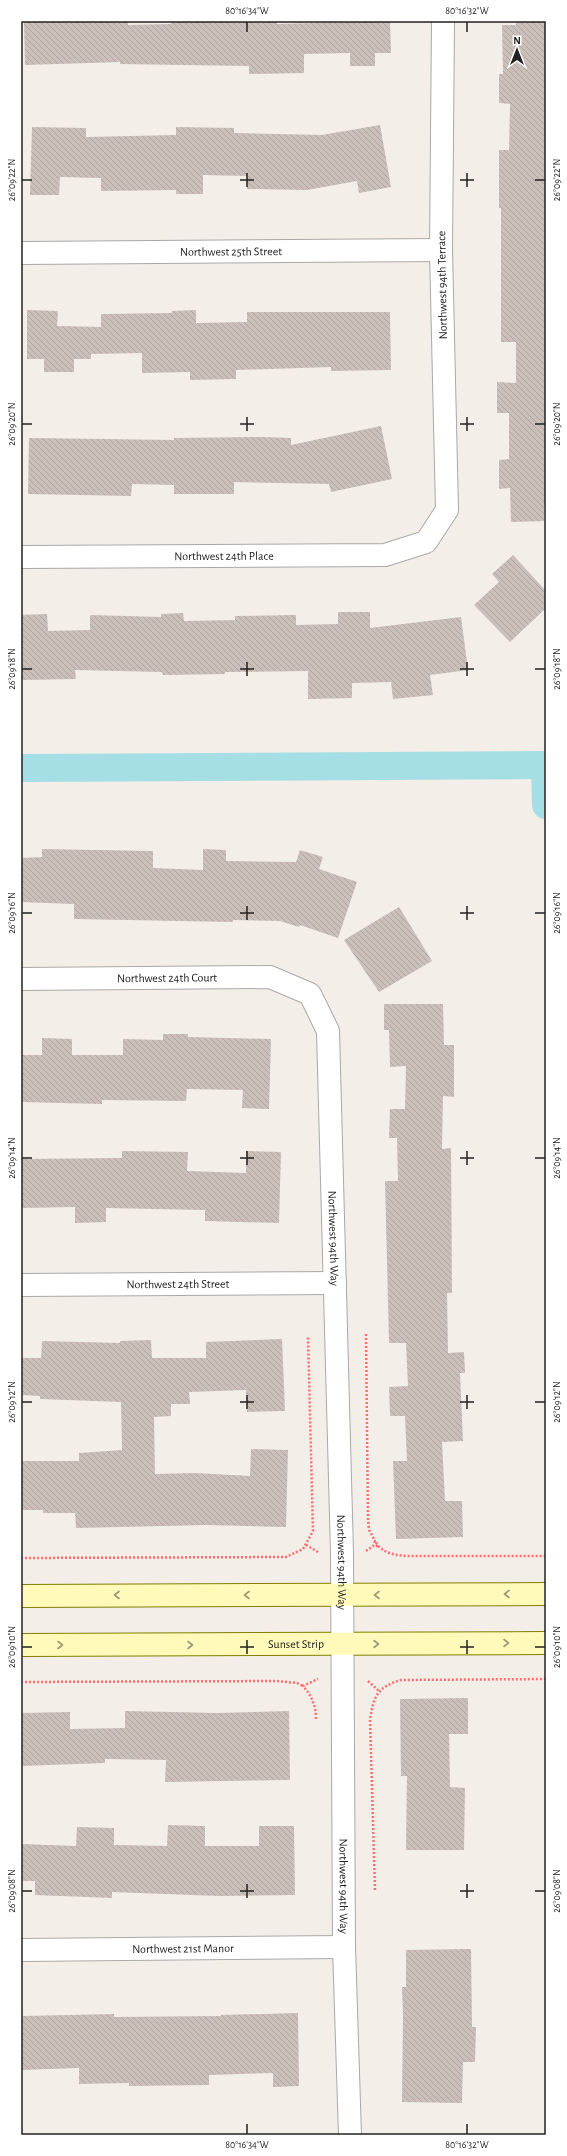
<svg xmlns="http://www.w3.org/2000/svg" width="567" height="2156" viewBox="0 0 567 2156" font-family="'Alegreya Sans',sans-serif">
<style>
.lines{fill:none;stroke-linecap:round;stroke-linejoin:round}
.canal{stroke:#a5dee4;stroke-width:28}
.building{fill:url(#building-back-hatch)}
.street-casing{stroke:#a9a9a9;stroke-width:24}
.secondary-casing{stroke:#827e00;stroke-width:24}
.path{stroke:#ff6d72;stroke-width:2.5;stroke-dasharray:2 2;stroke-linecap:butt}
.street{stroke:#fff;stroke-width:22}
.secondary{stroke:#fff9ba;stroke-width:22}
.oneway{stroke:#9c9876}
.ticks{fill:none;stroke:#222;stroke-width:1.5}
.labels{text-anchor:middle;stroke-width:3;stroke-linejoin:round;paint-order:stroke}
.street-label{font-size:12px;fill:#222;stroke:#fff}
.neatline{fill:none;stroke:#222;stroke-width:1.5}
.ticks-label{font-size:10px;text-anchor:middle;fill:#222}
</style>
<defs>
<pattern id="building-back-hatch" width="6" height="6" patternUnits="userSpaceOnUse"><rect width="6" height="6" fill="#cbbfba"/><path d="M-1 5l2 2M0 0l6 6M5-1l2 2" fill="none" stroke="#aea4a0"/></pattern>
</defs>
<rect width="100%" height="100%" fill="#f3eee8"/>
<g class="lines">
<g class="canal">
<polyline points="545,765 546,805"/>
<polyline points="21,768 546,765"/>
</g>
</g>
<g class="building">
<polygon points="24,21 128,21 128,25 171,24 172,21 276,21 277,24 390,21 391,53 375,53 375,66 350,66 350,53 304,54 304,73 249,74 249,66 120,64 120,62 25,65"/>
<polygon points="516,21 546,21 546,505 544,505 544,521 511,522 510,488 499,489 499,460 509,459 509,413 497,413 497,382 516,383 516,342 501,342 501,208 499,208 499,150 509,150 510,104 499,103 499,74 503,74 502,25 516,25"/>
<polygon points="380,125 391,187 359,193 357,181 307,190 247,189 247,176 203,175 203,194 176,194 176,190 101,191 101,178 60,177 59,195 30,195 32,127 86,128 86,137 176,135 176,127 234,128 234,133 322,135"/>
<polygon points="27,310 58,311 57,326 101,327 101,314 172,313 172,311 196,310 196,323 247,322 247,312 390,312 391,370 331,371 331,367 236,370 236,379 190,380 190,372 142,373 142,353 91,354 91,359 74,359 74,372 44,372 44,359 27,359"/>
<polygon points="381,426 392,479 331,492 329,484 234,482 234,494 174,494 174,485 132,484 131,496 28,494 29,438 174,440 174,438 262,437 291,438 291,445"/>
<polygon points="513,555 546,591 546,608 510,642 474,605 499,582 492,574"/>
<polygon points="338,612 370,612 370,628 461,617 468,670 430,675 433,695 393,699 391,682 352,683 352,698 308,699 308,671 225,672 225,674 163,675 162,672 75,670 76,679 21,680 21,615 47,614 48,631 90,630 90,615 161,617 161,614 183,613 184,621 235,620 235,616 296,615 296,625 338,624"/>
<polygon points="42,849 153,851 153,868 203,870 203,849 226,850 226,861 296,862 300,850 323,857 319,869 357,882 338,938 300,925 299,927 280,921 233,920 233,922 74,919 74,904 21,902 21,858 42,857"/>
<polygon points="399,907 432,961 379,992 344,940"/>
<polygon points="384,1004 443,1004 444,1045 454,1045 454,1097 443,1096 442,1149 451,1148 452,1293 447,1293 448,1353 464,1352 465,1373 460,1373 463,1441 442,1442 445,1501 462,1501 463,1537 396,1539 393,1461 407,1461 405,1416 390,1416 389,1387 408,1386 406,1343 389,1343 385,1181 398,1181 397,1138 389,1138 390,1109 405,1109 406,1066 390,1067 389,1030 384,1030"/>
<polygon points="163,1034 188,1034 188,1037 271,1039 269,1109 242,1108 243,1090 187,1089 186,1101 102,1100 102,1104 21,1102 21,1055 42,1055 42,1038 72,1039 72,1055 123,1055 123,1039 163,1040"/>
<polygon points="122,1151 188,1152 187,1171 246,1173 246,1151 281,1152 279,1223 205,1221 205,1210 106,1208 106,1222 75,1223 75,1207 21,1208 21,1159 122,1158"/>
<polygon points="282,1339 285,1411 247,1412 246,1390 189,1392 190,1404 171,1404 171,1416 154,1417 155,1474 195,1473 250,1476 251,1449 288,1450 286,1527 207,1525 76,1528 75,1513 43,1513 43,1510 21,1510 21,1461 79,1461 79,1453 122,1450 121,1402 40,1399 40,1396 21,1395 21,1358 41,1358 42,1341 120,1343 120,1341 151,1340 152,1358 206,1358 206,1342"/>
<polygon points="468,1698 468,1734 449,1734 450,1787 465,1788 464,1850 406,1850 407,1776 401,1776 400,1699"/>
<polygon points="125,1711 217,1713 289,1711 290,1780 165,1782 166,1760 105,1759 105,1763 21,1766 21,1713 70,1712 70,1729 125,1728"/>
<polygon points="168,1825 205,1826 205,1846 259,1846 259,1826 294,1826 295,1895 219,1896 112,1892 112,1898 35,1895 35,1881 21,1881 21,1844 76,1846 77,1827 114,1828 114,1845 167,1846"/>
<polygon points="471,1949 472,2027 476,2027 475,2062 463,2062 462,2103 402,2102 403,2015 402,1987 406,1987 406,1950"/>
<polygon points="298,2013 299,2086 273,2087 273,2073 209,2075 209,2085 129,2086 129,2083 79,2084 79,2068 21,2070 21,2016 114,2014 114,2017 221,2016 221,2015"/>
</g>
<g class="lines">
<defs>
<g id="street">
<path id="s1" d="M 21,253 L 441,250"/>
<path id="s2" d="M 21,557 L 385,555 L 426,542 L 447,510 L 441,250 L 443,21"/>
<path id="s3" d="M 21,979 L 270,977 L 310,994 L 328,1031 L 342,1553 L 344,1947 L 350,2135"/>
<path id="s4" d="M 21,1285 L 335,1283"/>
<path id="s5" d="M 21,1950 L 344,1947"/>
</g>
<g id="secondary">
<polyline points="21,1596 546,1594"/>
<path id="s6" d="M 21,1645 L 546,1643"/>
</g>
</defs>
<use href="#street" class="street-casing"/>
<use href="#secondary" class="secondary-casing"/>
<g class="path">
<polyline points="366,1334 368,1520 369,1530 375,1541"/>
<polyline points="306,1545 318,1552"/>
<path d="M 378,1546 C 387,1554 395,1555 406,1556 L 546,1556"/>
<polyline points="366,1551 373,1546 375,1541 378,1546 373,1546"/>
<polyline points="21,1558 286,1557 303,1549 313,1531 308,1337"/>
<polyline points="368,1681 379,1691"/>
<polyline points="21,1682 277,1681 297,1683 303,1686"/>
<path d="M 316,1719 C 316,1706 312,1696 303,1686 L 318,1679"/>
<path d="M 375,1890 L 370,1719 C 374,1696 377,1687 401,1680 L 546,1679"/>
</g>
<use href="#street" class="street"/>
<use href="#secondary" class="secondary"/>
</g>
<defs><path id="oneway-chevron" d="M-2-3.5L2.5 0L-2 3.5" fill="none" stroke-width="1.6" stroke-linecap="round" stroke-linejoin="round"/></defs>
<g class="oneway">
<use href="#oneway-chevron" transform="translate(507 1594) rotate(180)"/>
<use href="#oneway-chevron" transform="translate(117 1595) rotate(180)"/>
<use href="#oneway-chevron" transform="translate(247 1595) rotate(180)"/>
<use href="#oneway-chevron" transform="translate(377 1595) rotate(180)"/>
<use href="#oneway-chevron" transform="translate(506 1643)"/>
<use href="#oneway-chevron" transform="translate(376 1644)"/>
<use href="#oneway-chevron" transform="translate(60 1645)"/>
<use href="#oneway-chevron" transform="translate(190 1645)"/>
</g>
<path class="ticks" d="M 247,22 L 247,32M 467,22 L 467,32M 247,173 L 247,187M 467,173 L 467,187M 22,180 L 32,180M 240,180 L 254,180M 460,180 L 474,180M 535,180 L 545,180M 247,417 L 247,431M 467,417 L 467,431M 22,424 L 32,424M 240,424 L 254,424M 460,424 L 474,424M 535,424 L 545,424M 247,662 L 247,676M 467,662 L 467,676M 22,669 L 32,669M 240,669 L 254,669M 460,669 L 474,669M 535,669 L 545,669M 247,906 L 247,920M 467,906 L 467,920M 22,913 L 32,913M 240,913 L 254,913M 460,913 L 474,913M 535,913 L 545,913M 247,1151 L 247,1165M 467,1151 L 467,1165M 22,1158 L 32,1158M 240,1158 L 254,1158M 460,1158 L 474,1158M 535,1158 L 545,1158M 247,1395 L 247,1409M 467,1395 L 467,1409M 22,1402 L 32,1402M 240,1402 L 254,1402M 460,1402 L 474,1402M 535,1402 L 545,1402M 247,1640 L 247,1654M 467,1640 L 467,1654M 22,1647 L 32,1647M 240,1647 L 254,1647M 460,1647 L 474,1647M 535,1647 L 545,1647M 247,1884 L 247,1898M 467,1884 L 467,1898M 22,1891 L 32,1891M 240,1891 L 254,1891M 460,1891 L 474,1891M 535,1891 L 545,1891M 247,2124 L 247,2134M 467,2124 L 467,2134"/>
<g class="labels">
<g class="street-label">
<text dy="4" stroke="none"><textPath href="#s1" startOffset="210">Northwest 25th Street</textPath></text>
<text transform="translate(442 285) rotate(-91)" y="4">Northwest 94th Terrace</text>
<text dy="4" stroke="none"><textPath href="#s2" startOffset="203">Northwest 24th Place</textPath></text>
<text dy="4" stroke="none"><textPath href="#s3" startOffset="146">Northwest 24th Court</textPath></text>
<text dy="4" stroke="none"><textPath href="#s3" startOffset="541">Northwest 94th Way</textPath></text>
<text dy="4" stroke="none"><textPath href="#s4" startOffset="157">Northwest 24th Street</textPath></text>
<text dy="4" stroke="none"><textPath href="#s3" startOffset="865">Northwest 94th Way</textPath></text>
<text dy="4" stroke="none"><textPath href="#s6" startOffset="275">Sunset Strip</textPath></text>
<text dy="4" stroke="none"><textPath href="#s3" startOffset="1189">Northwest 94th Way</textPath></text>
<text dy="4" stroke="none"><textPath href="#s5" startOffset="162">Northwest 21st Manor</textPath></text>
</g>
</g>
<rect width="567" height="2156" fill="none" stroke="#ffffff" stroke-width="44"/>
<g transform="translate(517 50)" stroke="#ffffff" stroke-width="3" paint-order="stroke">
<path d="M0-3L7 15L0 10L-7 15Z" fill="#222222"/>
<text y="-6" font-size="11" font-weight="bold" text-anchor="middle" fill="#222222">N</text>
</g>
<rect x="22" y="22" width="523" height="2112" class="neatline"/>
<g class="ticks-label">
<text x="247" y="14">80°16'34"W</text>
<text x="467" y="14">80°16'32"W</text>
<text transform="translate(11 180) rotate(-90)" y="4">26°09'22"N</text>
<text transform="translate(556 180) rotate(-90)" y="4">26°09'22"N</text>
<text transform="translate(11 424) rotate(-90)" y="4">26°09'20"N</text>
<text transform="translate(556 424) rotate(-90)" y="4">26°09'20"N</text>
<text transform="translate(11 669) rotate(-90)" y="4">26°09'18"N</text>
<text transform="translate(556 669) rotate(-90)" y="4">26°09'18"N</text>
<text transform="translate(11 913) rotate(-90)" y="4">26°09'16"N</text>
<text transform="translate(556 913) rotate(-90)" y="4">26°09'16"N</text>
<text transform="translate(11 1158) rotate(-90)" y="4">26°09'14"N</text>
<text transform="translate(556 1158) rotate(-90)" y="4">26°09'14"N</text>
<text transform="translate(11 1402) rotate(-90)" y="4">26°09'12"N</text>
<text transform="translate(556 1402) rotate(-90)" y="4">26°09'12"N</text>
<text transform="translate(11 1647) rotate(-90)" y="4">26°09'10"N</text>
<text transform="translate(556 1647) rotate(-90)" y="4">26°09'10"N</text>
<text transform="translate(11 1891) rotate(-90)" y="4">26°09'08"N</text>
<text transform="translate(556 1891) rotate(-90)" y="4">26°09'08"N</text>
<text x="247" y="2148">80°16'34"W</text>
<text x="467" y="2148">80°16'32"W</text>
</g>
</svg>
